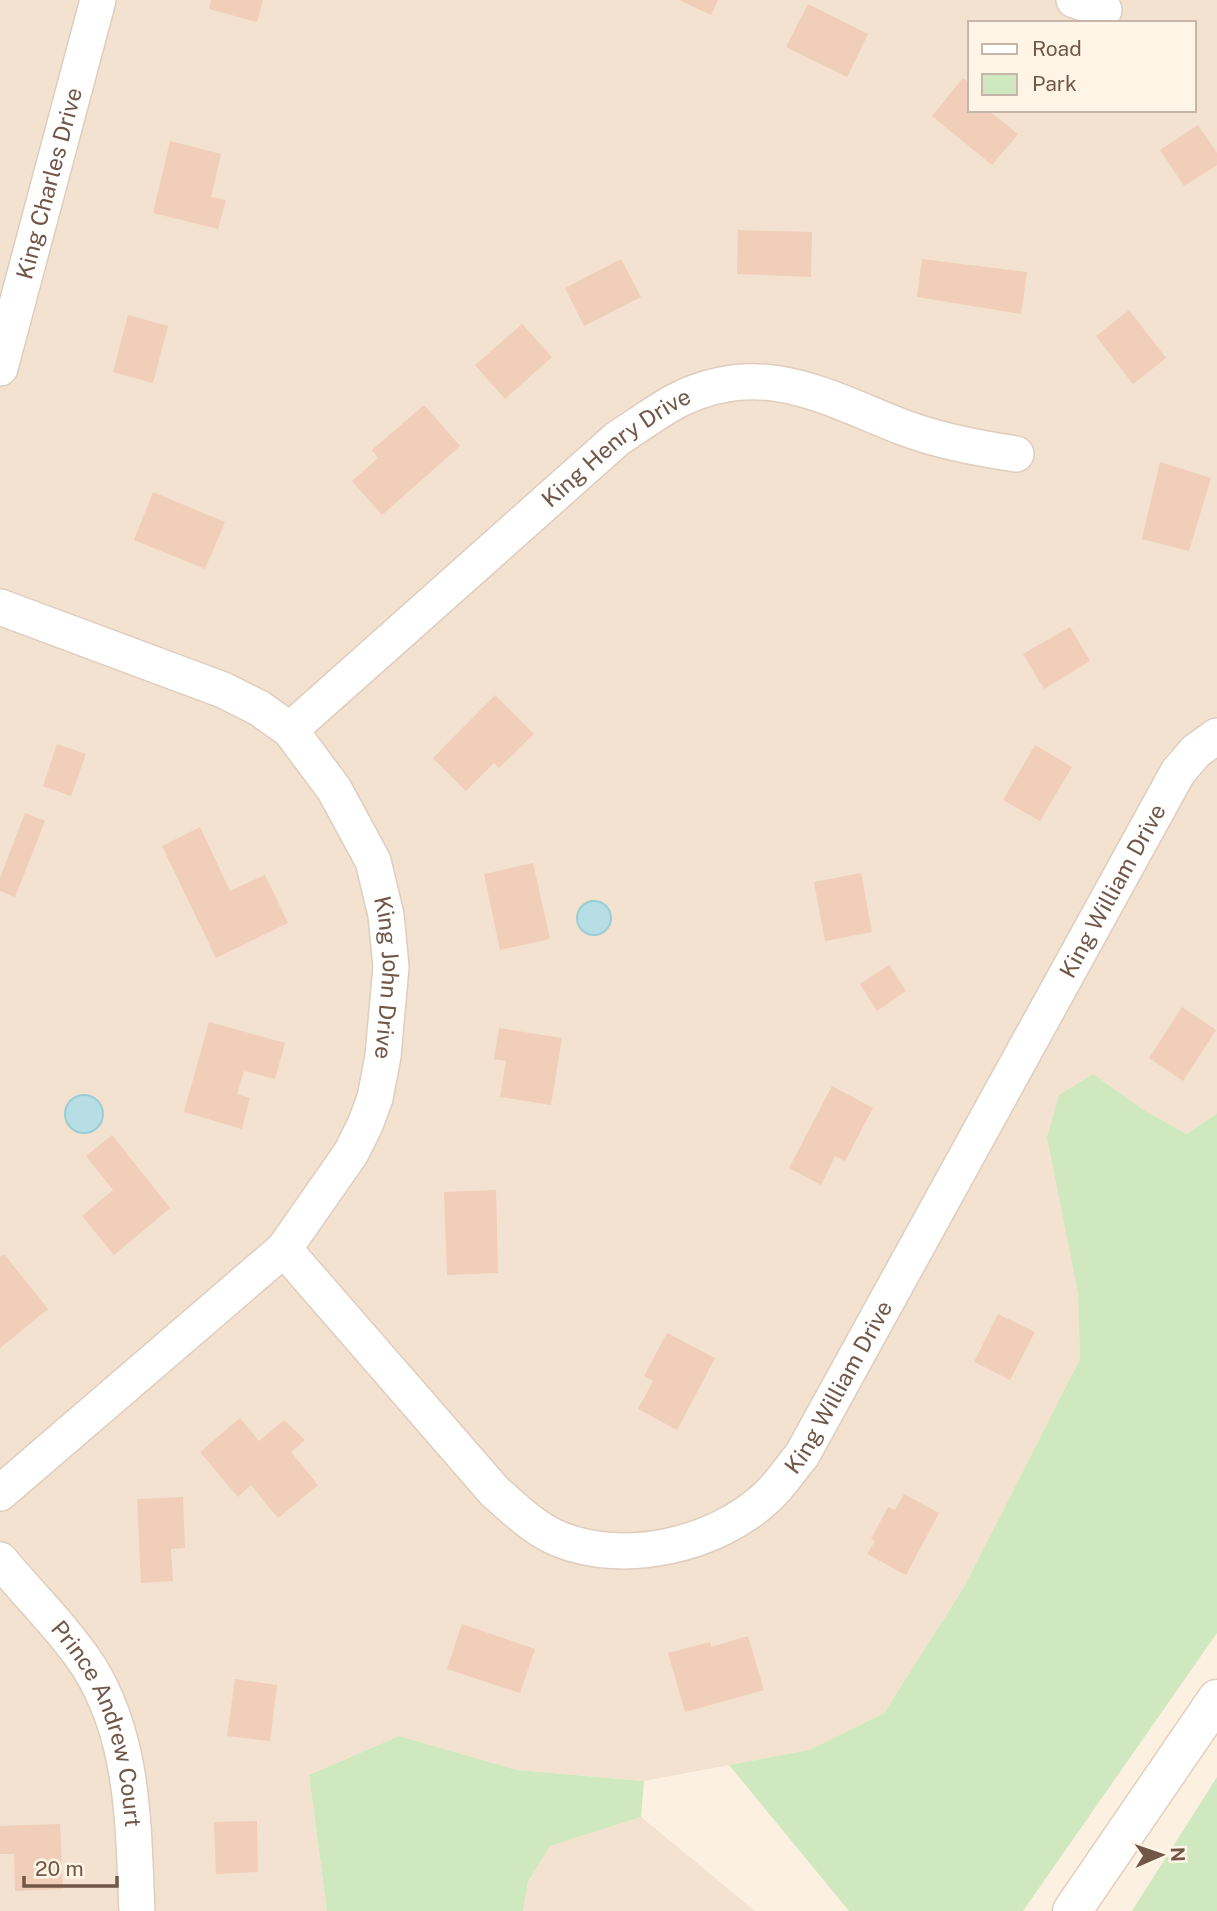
<svg xmlns="http://www.w3.org/2000/svg" width="1217" height="1911" viewBox="0 0 1217 1911" font-family="'Public Sans',sans-serif">
<style>
.residential{fill:#f3e2cf;fill-rule:evenodd}
.green{fill:#d0e8c0}
.water{fill:#b6dee4;stroke:#9ccdd6;stroke-width:2}
.building{fill:#f0ceb9}
.lines{fill:none;stroke-linecap:round;stroke-linejoin:round}
.street-casing{stroke:#dfcdbd;stroke-width:38}
.secondary-casing{stroke:#e4cebb;stroke-width:41}
.street{stroke:#fff;stroke-width:35}
.secondary{stroke:#fff;stroke-width:38}
.labels{text-anchor:middle;stroke-width:6;stroke-linejoin:round;paint-order:stroke}
.street-label{font-size:23px;fill:#725748;stroke:#fff5e6}
</style>
<rect width="100%" height="100%" fill="#fcf1e0"/>
<g class="residential">
<path d="M 0,0 L 1217,0 L 1217,1113 L 1187,1134 L 1142,1109 L 1048,1138 L 1078,1294 L 1080,1359 L 964,1587 L 884,1713 L 809,1750 L 644,1781 L 517,1770 L 399,1736 L 309,1775 L 327,1911 L 0,1911 ZM 970,23 L 1194,23 L 1194,110 L 970,110 Z"/>
<polygon points="641,1817 755,1911 523,1911 528,1882 550,1846"/>
</g>
<g class="green">
<polygon points="1093,1074 1142,1109 1187,1134 1217,1113 1217,1633 1023,1911 849,1911 729,1765 809,1750 884,1713 964,1587 1080,1359 1078,1294 1047,1137 1059,1095"/>
<polygon points="399,1736 517,1770 644,1781 641,1817 550,1846 528,1882 523,1911 327,1911 309,1775"/>
<polygon points="1217,1777 1217,1911 1132,1911"/>
</g>
<g class="water">
<circle cx="594" cy="918" r="17"/>
<circle cx="84" cy="1114" r="19"/>
</g>
<g class="building">
<polygon points="211,0 263,0 257,22 209,9"/>
<polygon points="679,0 718,0 711,15"/>
<polygon points="808,4 868,34 847,77 786,47"/>
<polygon points="963,78 970,83 970,110 988,110 1018,134 992,165 932,116"/>
<polygon points="1198,125 1217,153 1217,165 1184,186 1160,150"/>
<polygon points="170,141 221,154 211,197 226,200 218,229 153,213"/>
<polygon points="738,230 812,232 811,277 737,274"/>
<polygon points="621,259 641,297 584,326 565,288"/>
<polygon points="922,259 1027,272 1021,314 917,297"/>
<polygon points="1129,310 1166,358 1133,384 1096,336"/>
<polygon points="128,315 168,326 153,383 113,372"/>
<polygon points="522,324 552,357 505,399 475,365"/>
<polygon points="424,405 460,446 382,515 352,481 378,458 372,450"/>
<polygon points="1160,462 1211,478 1189,551 1142,539"/>
<polygon points="153,492 225,522 205,569 134,540"/>
<polygon points="1070,627 1090,661 1044,689 1023,654"/>
<polygon points="495,695 534,734 499,768 494,763 466,791 433,758"/>
<polygon points="57,744 86,754 71,796 43,786"/>
<polygon points="1035,745 1072,767 1040,821 1003,800"/>
<polygon points="25,813 45,821 15,897 0,891 0,878"/>
<polygon points="200,827 230,891 265,875 288,923 216,958 162,846"/>
<polygon points="533,863 550,939 500,950 484,874"/>
<polygon points="861,873 872,932 825,941 814,882"/>
<polygon points="889,965 906,991 877,1011 860,984"/>
<polygon points="1182,1007 1216,1030 1183,1081 1149,1058"/>
<polygon points="209,1022 285,1043 275,1079 244,1071 237,1094 250,1098 242,1129 184,1112"/>
<polygon points="499,1028 562,1038 551,1105 500,1097 506,1061 494,1059"/>
<polygon points="832,1086 873,1108 845,1161 835,1156 821,1185 789,1168"/>
<polygon points="112,1135 170,1208 114,1255 82,1216 113,1190 86,1156"/>
<polygon points="496,1190 498,1273 447,1275 444,1192"/>
<polygon points="4,1254 48,1309 0,1348 0,1257"/>
<polygon points="998,1314 1035,1332 1010,1380 974,1362"/>
<polygon points="667,1333 715,1358 677,1430 638,1409 653,1381 644,1376"/>
<polygon points="240,1418 259,1441 284,1420 305,1440 291,1452 318,1485 278,1518 251,1485 238,1497 200,1452"/>
<polygon points="904,1494 939,1513 906,1575 867,1554 875,1541 871,1539 888,1507 895,1510"/>
<polygon points="183,1497 185,1548 171,1549 173,1581 141,1583 137,1499"/>
<polygon points="462,1624 535,1649 520,1693 447,1669"/>
<polygon points="748,1636 764,1690 685,1712 668,1653 710,1642 711,1647"/>
<polygon points="235,1679 277,1685 270,1741 227,1736"/>
<polygon points="257,1821 258,1872 216,1874 214,1822"/>
<polygon points="60,1824 63,1889 15,1891 14,1854 0,1854 0,1826"/>
</g>
<g class="lines">
<defs>
<g id="street">
<polyline points="1074,0 1104,10"/>
<path id="s1" d="M 0,368 L 98,0"/>
<path id="s2" d="M 0,607 L 223,690 L 259,708 L 290,730 L 334,789 L 373,861 L 386,915 L 391,967 L 383,1056 L 375,1098 L 365,1125 L 351,1153 L 284,1249 L 0,1493"/>
<path id="s3" d="M 290,730 L 617,439 C 637,426 656,412 676,401 C 761,358 823,396 902,427 C 939,441 976,448 1016,454"/>
<path id="s4" d="M 284,1249 L 495,1492 C 515,1509 534,1529 559,1539 C 625,1566 717,1545 768,1496 C 781,1484 791,1468 802,1455 L 1178,772 L 1196,751 L 1217,736"/>
<path id="s5" d="M 0,1560 C 29,1595 64,1629 89,1667 C 135,1741 133,1827 137,1911"/>
</g>
<polyline id="secondary" points="1072,1911 1217,1699"/>
</defs>
<use href="#street" class="street-casing"/>
<use href="#secondary" class="secondary-casing"/>
<use href="#street" class="street"/>
<use href="#secondary" class="secondary"/>
</g>
<g class="labels">
<g class="street-label">
<text dy="8" stroke="none"><textPath href="#s1" startOffset="191">King Charles Drive</textPath></text>
<text dy="8" stroke="none"><textPath href="#s3" startOffset="432">King Henry Drive</textPath></text>
<text dy="8" stroke="none"><textPath href="#s4" startOffset="1323">King William Drive</textPath></text>
<text dy="8" stroke="none"><textPath href="#s2" startOffset="590">King John Drive</textPath></text>
<text dy="8" stroke="none"><textPath href="#s4" startOffset="756">King William Drive</textPath></text>
<text dy="8" stroke="none"><textPath href="#s5" startOffset="196">Prince Andrew Court</textPath></text>
</g>
</g>
<rect x="968" y="21" width="228" height="91" fill="#fff5e6" stroke="#c7b6a7" stroke-width="2"/>
<rect x="982" y="44" width="35" height="10" fill="#ffffff" stroke="#c7b6a7" stroke-width="2"/>
<text x="1032" y="56" font-size="21" fill="#725748">Road</text>
<rect x="982" y="74" width="35" height="21" fill="#d0e8c0" stroke="#c7b6a7" stroke-width="2"/>
<text x="1032" y="91" font-size="21" fill="#725748">Park</text>
<g transform="translate(1161 1855) rotate(88)" stroke="#fff5e6" stroke-width="5" paint-order="stroke">
<path d="M0-5L12 26L0 18L-12 26Z" fill="#725748"/>
<text y="-10" font-size="19" font-weight="bold" text-anchor="middle" fill="#725748">N</text>
</g>
<path d="M24 1876v10h93v-10" fill="none" stroke="#725748" stroke-width="3.5"/>
<text x="35" y="1876" font-size="21" fill="#725748" stroke="#fff5e6" stroke-width="5" paint-order="stroke">20 m</text>
</svg>
